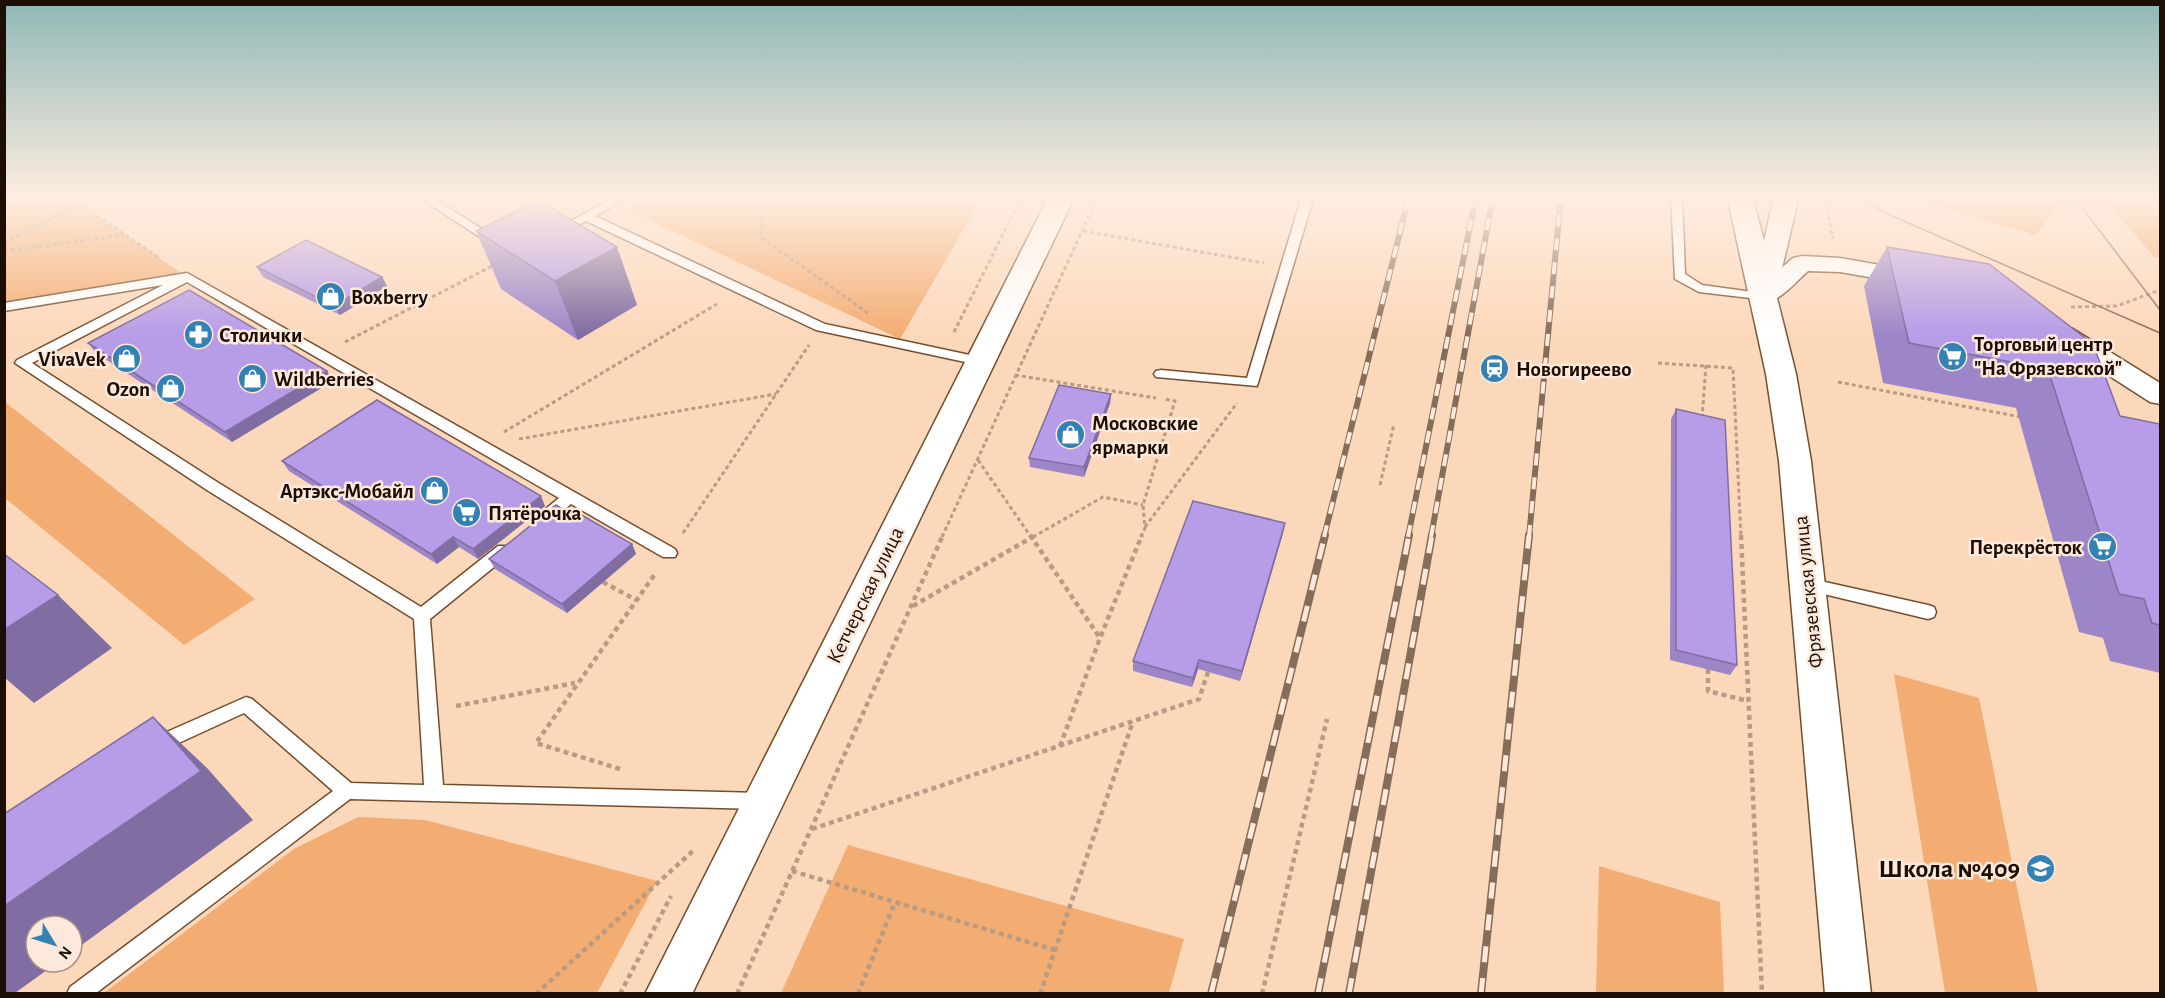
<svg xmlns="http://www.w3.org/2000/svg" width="2165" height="998" viewBox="0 0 2165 998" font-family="'Alegreya Sans',sans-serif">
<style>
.green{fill:#f3ad73}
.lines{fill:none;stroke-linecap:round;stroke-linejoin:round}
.service-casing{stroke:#744d2d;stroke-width:3}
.minor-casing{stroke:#744d2d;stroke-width:3}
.secondary-casing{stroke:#744d2d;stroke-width:3}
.path-far1{stroke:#b89b83;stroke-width:3;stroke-dasharray:4 3;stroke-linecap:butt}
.path{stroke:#b89b83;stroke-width:4.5;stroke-dasharray:5 4;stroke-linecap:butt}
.service{fill:#fff;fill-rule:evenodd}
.minor{fill:#fff;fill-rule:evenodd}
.secondary{fill:#fff;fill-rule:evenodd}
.tram{stroke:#866d59;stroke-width:1.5}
.rail-far1-casing{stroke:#866d59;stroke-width:6}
.rail-casing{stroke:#866d59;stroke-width:8}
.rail-far1{stroke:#fce9db;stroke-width:4;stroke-dasharray:12;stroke-linecap:butt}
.rail{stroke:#fce9db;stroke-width:5;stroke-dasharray:16;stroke-linecap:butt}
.wall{fill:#9d86c8}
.shaded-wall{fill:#806da2}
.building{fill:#b79ce8;stroke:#806da2;stroke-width:1.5}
.labels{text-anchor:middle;stroke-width:5;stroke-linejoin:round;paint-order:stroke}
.poi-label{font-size:21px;font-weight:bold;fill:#1d0e03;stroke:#fce9db;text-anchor:start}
.street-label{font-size:21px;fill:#1d0e03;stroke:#fce9db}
.near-poi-label{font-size:26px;font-weight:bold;fill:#1d0e03;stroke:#fce9db;text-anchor:end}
</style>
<rect width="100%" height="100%" fill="#fcd8bb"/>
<g class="green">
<polygon points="5,196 68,196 187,277 5,307"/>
<polygon points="655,196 983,196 900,339 628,210"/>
<polygon points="1902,196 2160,196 2160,258 2154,257 2110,205 2057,206 2036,235"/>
<polygon points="4,402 5,402 255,599 184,645 5,498"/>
<polygon points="1894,674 1979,698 2038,993 1945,993"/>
<polygon points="358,817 425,820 657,881 597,993 104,993 294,849"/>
<polygon points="848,845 1184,939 1169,993 781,993"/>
<polygon points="1599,866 1720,902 1724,993 1596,993"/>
</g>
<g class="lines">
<defs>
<g id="service">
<polygon points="417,196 430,196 499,240 493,244 489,243"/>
<polygon points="617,196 631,196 595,216 825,324 979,357 986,361 979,365 816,330 586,221 563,234 555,234 553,231"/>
<polygon points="1302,196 1314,196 1257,386 1156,377 1154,374 1156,371 1161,370 1247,378"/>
<polygon points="1671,196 1682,196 1685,274 1702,285 1767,294 1769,297 1767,300 1699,292 1675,279"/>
<polygon points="187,273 675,549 677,553 675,557 663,557 571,504 547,524 537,524 534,520 537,516 559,498 187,282 32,363 217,482 421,607 498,546 510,546 512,550 510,554 430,619 443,785 762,793 769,795 771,801 769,807 762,809 350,799 95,994 67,994 70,987 333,791 244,713 157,753 151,751 148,745 151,739 246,697 252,699 351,783 424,785 414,619 207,490 15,363 17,360 163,285 4,311 4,303"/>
<polygon points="1807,578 1928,605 1934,607 1936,612 1934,617 1928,619 1807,590 1801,588 1799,584 1801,580"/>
</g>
<g id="minor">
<path d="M 1802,256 L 1840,258 L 1914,271 L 1923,273 L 1926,278 L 1923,283 L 1914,285 L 1840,272 L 1808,271 C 1793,284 1776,308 1754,302 L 1750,297 L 1754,292 L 1793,258 Z"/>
<polygon points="2064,327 2073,329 2160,383 2160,404 2150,402 2055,341 2051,335 2055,329"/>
</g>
<g id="secondary">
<polygon points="1049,196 1075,196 692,994 645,994"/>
<polygon points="1727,196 1752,196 1764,241 1774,196 1799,196 1776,294 1796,374 1811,461 1871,994 1825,994 1779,461 1766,374"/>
</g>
</defs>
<use href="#service" class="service-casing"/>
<use href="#minor" class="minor-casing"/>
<use href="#secondary" class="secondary-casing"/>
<g class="path-far1">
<polyline points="68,196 159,258"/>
<polyline points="759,196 762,238 868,313"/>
<polyline points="1623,196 1623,200"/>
<polyline points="1824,196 1833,239"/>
<polyline points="1083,231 1264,263"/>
<polyline points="4,243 80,204"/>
<polyline points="4,251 125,235"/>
<polyline points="2071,307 2117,306 2160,290"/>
<polyline points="954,332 1022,196"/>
<polyline points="345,342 496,264"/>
<polyline points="1658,363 1733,368 1741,537"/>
<polyline points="1015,375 1156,398"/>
<polyline points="1838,382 2021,417"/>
<polyline points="1702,418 1706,365"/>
<polyline points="504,432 717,304"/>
<polyline points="519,439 776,394"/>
<polyline points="978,460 1031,537"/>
<polyline points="1380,485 1394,424"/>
<polyline points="1145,527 1237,403"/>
<polyline points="683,533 809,345"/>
<polyline points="942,537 1098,196"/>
<polyline points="1033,537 1103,497 1143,505"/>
<polyline points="1141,537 1145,528 1143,505 1175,401 1164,399"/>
</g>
<g class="path">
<polyline points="1030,535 1100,638"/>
<polyline points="1741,535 1762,994"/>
<polyline points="603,582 636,600"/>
<polyline points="913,606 1036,535"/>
<polyline points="1708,669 1708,691 1748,701"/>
<polyline points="456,706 575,683"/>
<polyline points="1060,746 1100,638 1142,535"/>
<polyline points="620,769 536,743 655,574"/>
<polyline points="812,829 1199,699 1208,672"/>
<polyline points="792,871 1055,950"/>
<polyline points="536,994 695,849"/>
<polyline points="620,994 671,896"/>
<polyline points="737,994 943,535"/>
<polyline points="858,994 895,902"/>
<polyline points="1040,994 1132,724"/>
<polyline points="1262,994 1327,719"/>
</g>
<use href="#service" class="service"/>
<use href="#minor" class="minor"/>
<use href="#secondary" class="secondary"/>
<g class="tram">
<polyline points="1854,196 1881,211 2160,333"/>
<polyline points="2066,196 2080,205 2160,310"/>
</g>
<defs>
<g id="rail-far1">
<polyline points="1324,537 1409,196"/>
<polyline points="1408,537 1476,196"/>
<polyline points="1431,537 1493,196"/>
<polyline points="1529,537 1561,196"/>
</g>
<g id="rail">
<polyline points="1211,994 1325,535"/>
<polyline points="1318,994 1409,535"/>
<polyline points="1349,994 1432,535"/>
<polyline points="1481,994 1529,535"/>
</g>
</defs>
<use href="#rail-far1" class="rail-far1-casing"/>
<use href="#rail" class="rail-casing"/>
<use href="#rail-far1" class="rail-far1"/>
<use href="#rail" class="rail"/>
</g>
<g class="wall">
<polygon points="476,231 617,247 637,305 578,340 501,289"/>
<polygon points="1887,247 2120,416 2160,424 2160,673 2110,661 2103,638 2079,632 2016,408 1883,383 1864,286"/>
<polygon points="257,267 382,277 387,286 340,315 263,277"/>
<polygon points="88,343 327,371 333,381 232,442 96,353"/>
<polygon points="1111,394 1110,403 1084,477 1030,467 1029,458"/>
<polygon points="1676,409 1737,665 1730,675 1670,660 1671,419"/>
<polygon points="282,461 545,506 478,559 459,547 437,564 289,471"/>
<polygon points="569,513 632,544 636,554 567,613 495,569 489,559"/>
<polygon points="1285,523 1283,533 1240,681 1198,669 1192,687 1133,671 1133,661"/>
</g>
<g class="shaded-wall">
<polygon points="617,247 637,305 578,340 555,281"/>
<polygon points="382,277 387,286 340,315 334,306"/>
<polygon points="327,371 333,381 232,442 225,432"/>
<polygon points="1111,394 1110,403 1084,477 1084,467"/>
<polygon points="541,496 545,506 478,559 473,549"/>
<polygon points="1285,523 1283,533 1240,681 1242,671"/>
<polygon points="453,537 459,547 437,564 431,554"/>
<polygon points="632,544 636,554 567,613 562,604"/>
<polygon points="58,595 112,648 34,703 4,677 4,630"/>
<polygon points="1199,660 1198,669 1192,687 1193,678"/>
<polygon points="153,717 207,768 253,820 72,952 72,926 36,926 36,962 58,962 15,993 4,993 4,906"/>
</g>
<g class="building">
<polygon points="538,200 617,247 555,281 476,231"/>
<polygon points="306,240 382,277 334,306 257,267"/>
<polygon points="1887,247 1989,264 2093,344 2120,416 2160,424 2160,625 2152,623 2144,599 2119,594 2048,369 1909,343"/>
<polygon points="189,290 327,371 225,432 88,343"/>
<polygon points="1059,385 1111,394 1084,467 1029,458"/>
<polygon points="377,400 541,496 473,549 453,537 431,554 282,461"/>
<polygon points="1676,409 1725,420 1737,665 1676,650"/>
<polygon points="1193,501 1285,523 1242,671 1199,660 1193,678 1133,661"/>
<polygon points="556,505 569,513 573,510 632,544 562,604 489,559"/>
<polygon points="4,554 58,595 4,630"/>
<polygon points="153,717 201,771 4,906 4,814"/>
</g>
<linearGradient id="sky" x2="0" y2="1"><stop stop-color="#8fb8b6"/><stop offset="0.59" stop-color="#feede0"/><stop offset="1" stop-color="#feede0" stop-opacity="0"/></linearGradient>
<rect width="2165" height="335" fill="url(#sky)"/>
<defs>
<symbol id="shop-disc" viewBox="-11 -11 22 22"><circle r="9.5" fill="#3482b4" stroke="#fce9db"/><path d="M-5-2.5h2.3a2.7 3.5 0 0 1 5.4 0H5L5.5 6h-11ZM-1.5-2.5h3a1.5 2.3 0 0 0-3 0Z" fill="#fff"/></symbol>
<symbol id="pharmacy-disc" viewBox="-11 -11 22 22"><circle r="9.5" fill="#3482b4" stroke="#fce9db"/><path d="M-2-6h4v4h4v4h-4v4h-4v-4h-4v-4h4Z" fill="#fff"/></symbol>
<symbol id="supermarket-disc" viewBox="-11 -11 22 22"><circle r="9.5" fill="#3482b4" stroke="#fce9db"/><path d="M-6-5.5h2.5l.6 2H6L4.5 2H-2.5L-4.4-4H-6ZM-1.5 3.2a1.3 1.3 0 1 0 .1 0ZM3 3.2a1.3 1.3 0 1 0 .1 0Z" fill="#fff"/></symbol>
<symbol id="station-disc" viewBox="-11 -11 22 22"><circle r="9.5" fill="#3482b4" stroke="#fce9db"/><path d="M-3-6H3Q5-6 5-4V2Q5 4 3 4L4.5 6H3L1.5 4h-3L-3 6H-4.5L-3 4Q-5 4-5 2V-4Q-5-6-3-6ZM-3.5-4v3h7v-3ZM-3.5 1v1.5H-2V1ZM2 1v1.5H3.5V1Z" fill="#fff"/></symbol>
<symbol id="school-disc" viewBox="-11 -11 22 22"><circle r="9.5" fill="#3482b4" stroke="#fce9db"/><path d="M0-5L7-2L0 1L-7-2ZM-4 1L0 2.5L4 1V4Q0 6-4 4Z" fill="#fff"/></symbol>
</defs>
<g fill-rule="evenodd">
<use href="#shop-disc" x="314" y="280" width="33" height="33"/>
<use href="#pharmacy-disc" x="182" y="318" width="33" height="33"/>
<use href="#supermarket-disc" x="1936" y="340" width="33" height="33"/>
<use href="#shop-disc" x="110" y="342" width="33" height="33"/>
<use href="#station-disc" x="1478" y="352" width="33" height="33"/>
<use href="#shop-disc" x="236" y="362" width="33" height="33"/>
<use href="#shop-disc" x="154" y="372" width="33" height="33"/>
<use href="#shop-disc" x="1054" y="418" width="33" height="33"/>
<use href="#shop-disc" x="418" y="474" width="33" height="33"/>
<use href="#supermarket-disc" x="450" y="496" width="33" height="33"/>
<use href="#supermarket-disc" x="2086" y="530" width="33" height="33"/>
<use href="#school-disc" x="2024" y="852" width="33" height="33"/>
</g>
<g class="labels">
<g class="poi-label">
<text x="351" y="304">Boxberry</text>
<text x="219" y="342">Столички</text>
<text x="1974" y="351">Торговый центр<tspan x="1974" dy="24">"На Фрязевской"</tspan></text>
<text x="106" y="366" text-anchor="end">VivaVek</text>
<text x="1516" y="376">Новогиреево</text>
<text x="274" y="386">Wildberries</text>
<text x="150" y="396" text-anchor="end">Ozon</text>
<text x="1092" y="430">Московские<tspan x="1092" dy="24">ярмарки</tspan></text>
<text x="414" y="498" text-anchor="end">Артэкс-Мобайл</text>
<text x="488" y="520">Пятёрочка</text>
<text x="2082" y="554" text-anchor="end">Перекрёсток</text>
</g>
<g class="street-label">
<text transform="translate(1808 592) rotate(-96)" y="7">Фрязевская улица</text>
<text transform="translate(865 595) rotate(-64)" y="7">Кетчерская улица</text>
</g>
<g class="near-poi-label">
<text x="2020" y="877">Школа №409</text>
</g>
</g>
<rect width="2165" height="998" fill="none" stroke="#1d0e03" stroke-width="12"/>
<g transform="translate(54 944) rotate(128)"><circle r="28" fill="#fce9db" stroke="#a39185" stroke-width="1.5"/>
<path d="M0-4.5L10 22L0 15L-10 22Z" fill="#3482b4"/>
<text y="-9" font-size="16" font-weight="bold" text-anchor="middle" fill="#1d0e03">N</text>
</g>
</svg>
